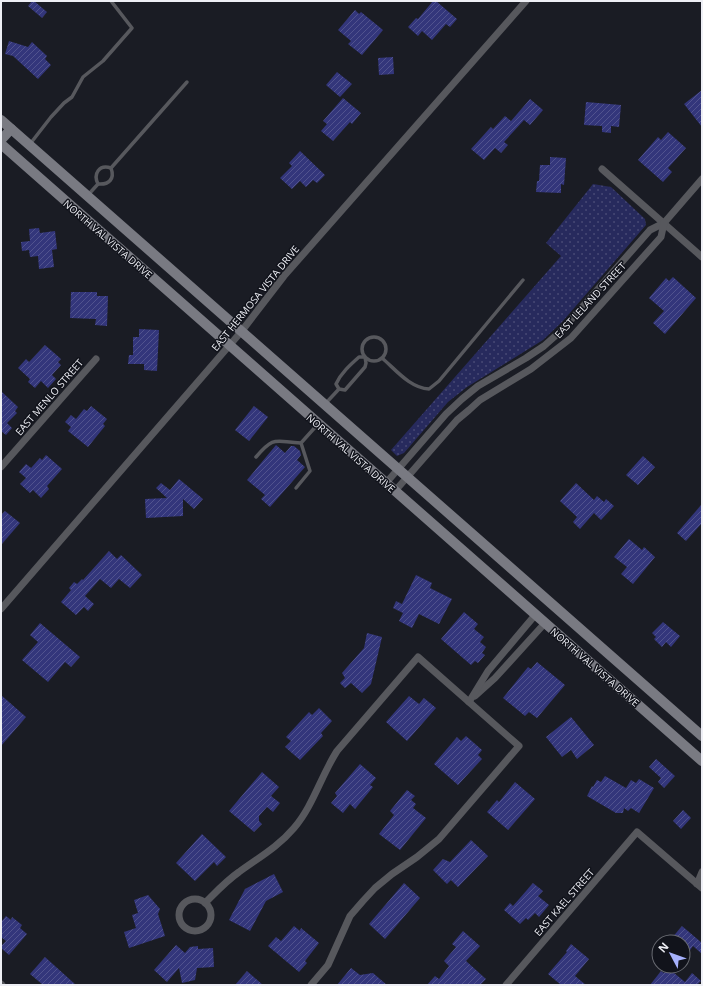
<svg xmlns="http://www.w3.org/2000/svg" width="703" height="986" viewBox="0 0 703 986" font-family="'Open Sans',sans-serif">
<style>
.park{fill:url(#park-dots)}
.building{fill:url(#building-hatch)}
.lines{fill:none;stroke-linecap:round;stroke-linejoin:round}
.service{stroke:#57585d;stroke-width:3.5}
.minor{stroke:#57585d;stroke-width:7}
.secondary{stroke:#797a82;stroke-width:10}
.labels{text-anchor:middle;stroke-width:3;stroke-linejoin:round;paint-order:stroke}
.street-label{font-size:10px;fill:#eeeff5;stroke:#11131b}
</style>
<defs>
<pattern id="park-dots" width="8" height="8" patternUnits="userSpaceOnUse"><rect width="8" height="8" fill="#272a5d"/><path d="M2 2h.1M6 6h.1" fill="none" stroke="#474975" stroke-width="1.8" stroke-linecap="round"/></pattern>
<pattern id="building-hatch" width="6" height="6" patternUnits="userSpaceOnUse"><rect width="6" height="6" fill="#33367b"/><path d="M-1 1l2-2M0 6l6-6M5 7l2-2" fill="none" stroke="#51538e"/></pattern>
</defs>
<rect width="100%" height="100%" fill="#1a1c24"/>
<polygon class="park" points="593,184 611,187 645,219 646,225 562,322 543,340 467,387 448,402 404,453 397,456 391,450 561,256 546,243"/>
<g class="building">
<polygon points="32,1 34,1 47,12 42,18 28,6"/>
<polygon points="433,1 436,1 457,19 450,27 446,24 432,40 422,31 418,36 408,27 416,18 418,19"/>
<polygon points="355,10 359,14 361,12 383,30 362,55 348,44 351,41 338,30"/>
<polygon points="9,41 28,47 32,42 47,56 45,59 51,65 38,79 13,56 5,54"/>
<polygon points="393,57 394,74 379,75 378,58"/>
<polygon points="337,72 352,84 340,97 326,85"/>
<polygon points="702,90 702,127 684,104"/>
<polygon points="343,98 361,113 352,124 350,122 333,141 321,131 327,124 323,121"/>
<polygon points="530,99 543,110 530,125 524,120 504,142 508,145 501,153 495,148 484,160 471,149 491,127 493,129 505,116 511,121"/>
<polygon points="586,102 621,105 619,127 611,126 611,133 602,132 602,126 584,125"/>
<polygon points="668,132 686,148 668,168 672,172 663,182 638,160 658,137 661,140"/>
<polygon points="300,151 325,175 317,183 313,180 306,187 300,181 292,189 280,178 292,166 289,163"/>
<polygon points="550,157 566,158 564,185 561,184 561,193 536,192 537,181 539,181 540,165 550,165"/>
<polygon points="39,228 40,233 55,231 57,249 52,250 54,267 39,269 38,256 30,257 29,250 22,251 21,242 30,241 29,229"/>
<polygon points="673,277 696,298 665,334 653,323 664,311 649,298 666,278 669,281"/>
<polygon points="71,292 97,292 97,296 108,296 107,326 95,325 96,319 70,318"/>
<polygon points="139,329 159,330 157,371 144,370 144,364 128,364 129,355 133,355 133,337 139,337"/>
<polygon points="45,345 61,359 58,362 61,365 52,375 56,379 48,388 41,381 35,388 28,382 30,379 18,368 26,359 29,362"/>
<polygon points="1,391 18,407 15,411 17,413 7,423 12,428 6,435 1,431"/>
<polygon points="91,406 107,419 103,424 105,426 88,447 68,431 71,427 65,422 71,415 76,419 84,409 87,411"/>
<polygon points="254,406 268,417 249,441 235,430"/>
<polygon points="276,445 285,453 291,446 294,446 300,451 301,455 297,460 305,467 270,507 261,499 265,495 247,480"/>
<polygon points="46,455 62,469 47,486 49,489 41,498 33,490 30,493 20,484 26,478 19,472 26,464 31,468 40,458 42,460"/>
<polygon points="643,456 655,467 638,485 626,475"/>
<polygon points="179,479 203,499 194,509 183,499 183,516 146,518 145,499 167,498 156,488 161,483 170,490"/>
<polygon points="576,483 594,500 597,496 604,502 606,499 614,506 601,520 594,513 580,529 573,522 577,517 560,501"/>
<polygon points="702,504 702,523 686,541 677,533"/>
<polygon points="5,511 20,523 1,545 1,515"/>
<polygon points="629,539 642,550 644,547 655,557 633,584 621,574 627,567 614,557"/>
<polygon points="109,551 117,559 121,555 142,575 130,588 119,579 111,588 100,579 85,596 94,604 88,611 84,607 76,615 61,602 71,590 69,588 74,582 77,584 82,579 83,580"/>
<polygon points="416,575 432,583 430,588 452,599 439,624 419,614 412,628 399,621 403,613 393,608 396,601 402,604"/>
<polygon points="464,612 478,624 474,629 484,637 480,642 486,647 482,653 485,655 478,663 475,661 471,665 441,639"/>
<polygon points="663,622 680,636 671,647 666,642 662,647 654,639 656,637 652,633"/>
<polygon points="40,623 80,657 71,667 65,662 48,682 22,660 38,642 30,635"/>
<polygon points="367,633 382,637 371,684 362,693 351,683 345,688 340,683 345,678 342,673 364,648"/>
<polygon points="537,662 565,685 537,718 529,712 525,716 503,698 528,667 531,669"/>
<polygon points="1,695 26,717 1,746"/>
<polygon points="409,696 419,704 424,698 436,708 407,741 386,722"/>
<polygon points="319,708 332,721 321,733 323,736 300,760 285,747 291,741 286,737 309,712 312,715"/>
<polygon points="571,717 594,745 577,759 571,750 562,757 546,737"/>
<polygon points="466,736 482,750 478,755 482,759 458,785 434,764 457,737 461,741"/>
<polygon points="656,759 675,776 664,788 658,782 661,778 649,767"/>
<polygon points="360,764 376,778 370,785 373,787 355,809 350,804 343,813 331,803 337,796 335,793"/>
<polygon points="262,772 279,787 271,796 280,803 273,812 267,807 259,816 259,821 262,824 254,832 229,811"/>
<polygon points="605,776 626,788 631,780 636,783 639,779 654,788 639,813 631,808 628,811 624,808 623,813 616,813 587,796 592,786 593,787 597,780 601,782"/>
<polygon points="515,782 535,799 508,830 487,812 497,800 499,802"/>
<polygon points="407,790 415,796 411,800 416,804 413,808 426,818 400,850 379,834 394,815 390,811"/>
<polygon points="683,810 691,818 681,829 673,821"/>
<polygon points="202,834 226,857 217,866 214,862 195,881 176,863"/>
<polygon points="471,840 488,856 458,887 451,880 447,884 433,870 443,859 450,862"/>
<polygon points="274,874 283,892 266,901 250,931 229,920 245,889"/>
<polygon points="404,883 420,898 385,939 369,924"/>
<polygon points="533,883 543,891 538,896 549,905 539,917 535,913 528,920 526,918 520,924 504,910 510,903 513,906"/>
<polygon points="148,895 160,909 158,914 165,936 129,948 124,932 136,928 132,915 138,913 134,900"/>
<polygon points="6,916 11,920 12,917 22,925 20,928 27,934 9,955 1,948 1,946 6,941 1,937 1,922"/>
<polygon points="294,926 300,931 301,928 319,943 305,961 307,963 299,972 268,946 276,937 281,941"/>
<polygon points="682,926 702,943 702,954 693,946 688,953 683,949 683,942 675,942 671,939"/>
<polygon points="463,931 480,946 466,961 486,979 480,985 427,985 435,976 439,979 449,966 444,961 456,947 452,944"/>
<polygon points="571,944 589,959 575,976 586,985 561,985 548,974 567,952 566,951"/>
<polygon points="176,945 185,953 190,947 198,946 198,949 213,948 214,967 197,968 195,980 182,983 179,968 167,982 154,970"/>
<polygon points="45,957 76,985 43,985 30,974"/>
<polygon points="351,968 360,975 373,973 387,985 337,985"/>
<polygon points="668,968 685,982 692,973 701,981 697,985 650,985 661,971 664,973"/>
<polygon points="247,971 263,985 235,985"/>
</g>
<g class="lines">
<g class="service">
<polyline points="30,144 51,117 64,103 72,97 83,77 103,61 132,28 111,1"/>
<polyline points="111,168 187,82"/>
<path d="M 98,184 C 93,174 99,164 111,168"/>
<path d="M 98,184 C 109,185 115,179 111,168"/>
<polyline points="88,195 98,184"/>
<circle cx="374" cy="349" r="12"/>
<path d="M 359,357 L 365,357 L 366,363 L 365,367 L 345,390 L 339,389 L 336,384 C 341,373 350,365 359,357 Z"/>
<path d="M 382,358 C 396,370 410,388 429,389 L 439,381 L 523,280"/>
<polyline points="325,404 339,389"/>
<path d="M 256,457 C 275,435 275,442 301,443 L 318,424"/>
<polyline points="296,488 310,471 301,443"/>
</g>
<g class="minor">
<polyline points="602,169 702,257"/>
<polyline points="1,467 96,359"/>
<polyline points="386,483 446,414 462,399 478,386 526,358 544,346 562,330 650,230 664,223 702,179"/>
<polyline points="395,491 457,420 469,410 480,400 531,369 571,338 661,237 664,223"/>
<polyline points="1,609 241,332 284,276 526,1"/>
<polyline points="475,696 495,678 545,623"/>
<polyline points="469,702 488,671 536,614"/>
<polyline points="697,884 702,872"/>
<circle cx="195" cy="915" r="16"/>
<path d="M 205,903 C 216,892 226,881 239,872 C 258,858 278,847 294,828 C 313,806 321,776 337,751 L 418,657 L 519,746 L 439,839 L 417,857 L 392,874 L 375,888 L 363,901 L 350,916 L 328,965 L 311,985"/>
<polyline points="1,984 2,985"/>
<polyline points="506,985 637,832 702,888"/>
</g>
<g class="secondary">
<polyline points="1,120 702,736"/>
<polyline points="1,140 11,129"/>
<polyline points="1,144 702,761"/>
</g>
</g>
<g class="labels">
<g class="street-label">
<text transform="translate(108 239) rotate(41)" y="4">NORTH VAL VISTA DRIVE</text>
<text transform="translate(255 298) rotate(-51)" y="4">EAST HERMOSA VISTA DRIVE</text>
<text transform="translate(590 300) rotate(-47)" y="4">EAST LELAND STREET</text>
<text transform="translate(49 397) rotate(-49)" y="4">EAST MENLO STREET</text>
<text transform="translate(351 453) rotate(41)" y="4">NORTH VAL VISTA DRIVE</text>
<text transform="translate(595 667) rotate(41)" y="4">NORTH VAL VISTA DRIVE</text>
<text transform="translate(564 902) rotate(-49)" y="4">EAST KAEL STREET</text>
</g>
</g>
<rect width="703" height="986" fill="none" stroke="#eeeff5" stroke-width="4"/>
<g transform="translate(671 954) rotate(311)"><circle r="19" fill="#11131b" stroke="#696b72"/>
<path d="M0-3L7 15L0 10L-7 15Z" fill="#a6b1fc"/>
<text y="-6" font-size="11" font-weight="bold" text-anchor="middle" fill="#eeeff5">N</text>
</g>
</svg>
